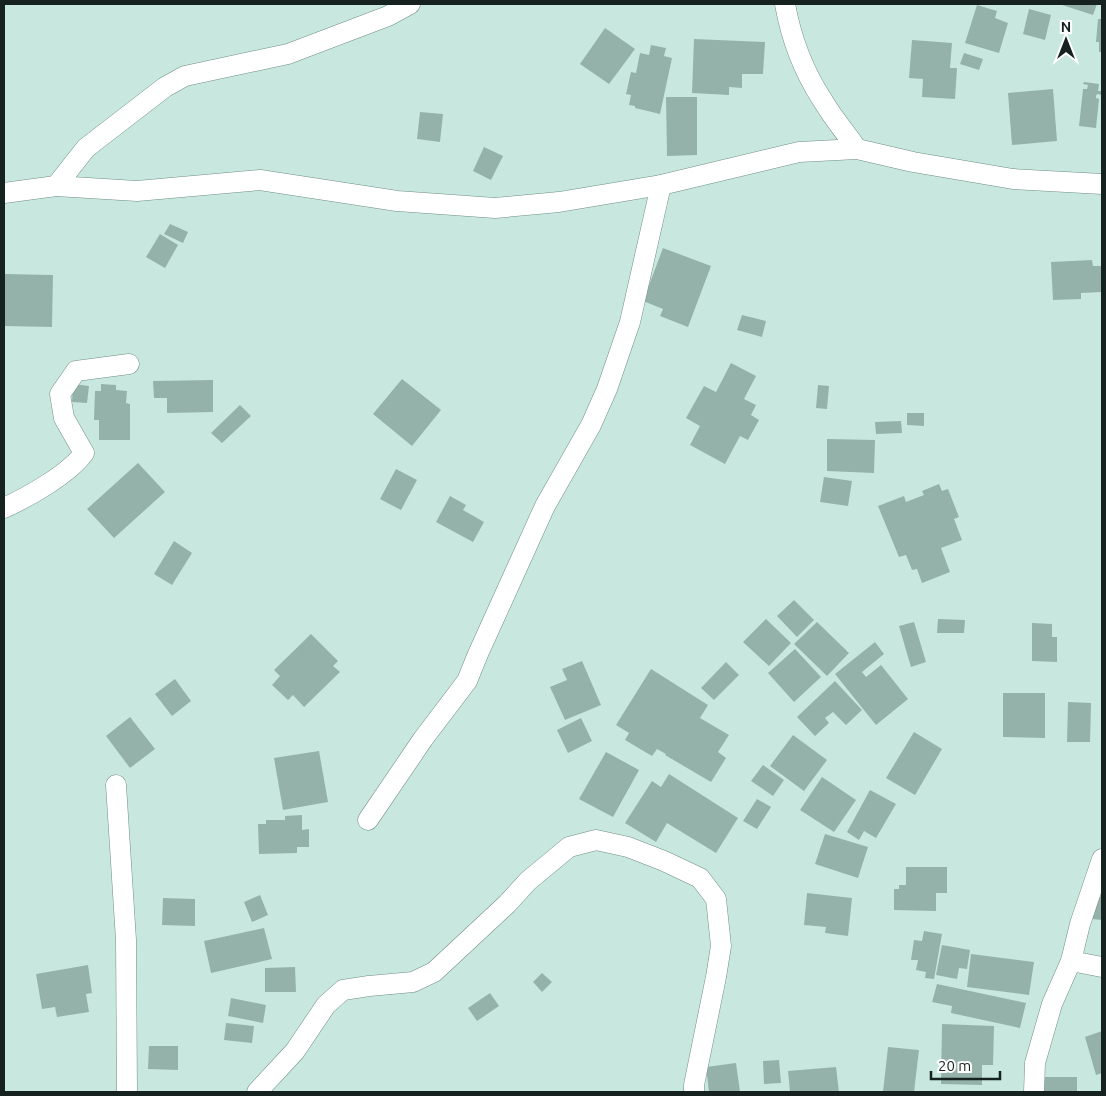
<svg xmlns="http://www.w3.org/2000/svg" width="1106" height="1096" viewBox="0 0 1106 1096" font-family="Ubuntu,sans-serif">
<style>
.building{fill:#94b2aa}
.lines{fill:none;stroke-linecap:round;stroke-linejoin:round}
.minor-casing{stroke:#708e86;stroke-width:21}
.minor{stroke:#fff;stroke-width:20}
</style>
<rect width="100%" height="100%" fill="#c8e8df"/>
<g class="building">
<polygon points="1059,4 1097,4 1093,15"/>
<polygon points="977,5 997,11 995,18 1008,23 999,53 965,43"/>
<polygon points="1029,9 1051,15 1045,40 1023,34"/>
<polygon points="1098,19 1102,19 1102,52 1099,52 1099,42 1096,42"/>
<polygon points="605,28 635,49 609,84 580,64"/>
<polygon points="694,39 765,42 763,74 742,74 742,88 729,87 729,95 692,93"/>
<polygon points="912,40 952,43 950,68 957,68 955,99 922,97 923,79 909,78"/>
<polygon points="651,45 666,48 664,56 672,58 660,114 635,108 635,106 629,105 631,95 626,94 631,72 636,73 640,53 649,55"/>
<polygon points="964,53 983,59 979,70 960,64"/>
<polygon points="1084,82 1099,84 1098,91 1102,91 1102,95 1097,94 1096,96 1096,98 1099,99 1096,128 1079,126 1083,89 1087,89 1088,85 1083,84"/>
<polygon points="1053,89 1057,141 1012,145 1008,93"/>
<polygon points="666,97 697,97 697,155 667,156"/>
<polygon points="420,112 443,114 440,142 417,139"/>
<polygon points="484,147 503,156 491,180 473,171"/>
<polygon points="170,224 188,232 183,243 164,234"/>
<polygon points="160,234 178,245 165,268 146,257"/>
<polygon points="663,248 711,266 688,327 660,316 663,309 643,301"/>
<polygon points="1092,260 1093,266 1102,266 1102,292 1081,293 1081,299 1053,300 1051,262"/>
<polygon points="4,274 53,275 52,327 4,326"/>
<polygon points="742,315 766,321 762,337 737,330"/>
<polygon points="731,363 756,376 744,399 756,405 751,415 759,420 748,440 740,436 725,464 690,445 700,426 686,418 704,386 716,392"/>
<polygon points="402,379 441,410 412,446 373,414"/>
<polygon points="213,380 213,412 167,413 167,398 154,398 153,381"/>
<polygon points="73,384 89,386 87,403 72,402"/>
<polygon points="101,384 116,385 116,390 127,391 126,403 130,404 130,440 99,440 99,420 94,420 95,391 101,391"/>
<polygon points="818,385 829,386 827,409 816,408"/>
<polygon points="240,405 251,416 222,443 211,433"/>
<polygon points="907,413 924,413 924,426 907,425"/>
<polygon points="901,421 902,433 876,434 875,422"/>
<polygon points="827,439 875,440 874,473 827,471"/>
<polygon points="138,463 165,492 114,538 87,509"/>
<polygon points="396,469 417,480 401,510 380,499"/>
<polygon points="824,477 852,481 848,506 820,502"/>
<polygon points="939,484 942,491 948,489 959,517 954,519 962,540 941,548 950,572 922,583 917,569 912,570 906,555 899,557 878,506 904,496 906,502 924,495 922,491"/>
<polygon points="450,496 466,505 463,510 484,522 473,542 436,522"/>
<polygon points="174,541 192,553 172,585 154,574"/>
<polygon points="794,600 814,620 797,637 777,616"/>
<polygon points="766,619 791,643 769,666 743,642"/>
<polygon points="938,619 965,620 964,633 937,633"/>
<polygon points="817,622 849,653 827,676 794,644"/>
<polygon points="914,622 926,662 911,667 899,626"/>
<polygon points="1032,623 1052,624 1052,637 1057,637 1057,662 1032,661"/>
<polygon points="311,634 338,661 333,666 340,672 304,707 293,695 288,700 272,685 280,676 274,670"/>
<polygon points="875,642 884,654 862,672 866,677 881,665 908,699 876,725 835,674"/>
<polygon points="795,649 821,677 794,702 768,673"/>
<polygon points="582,661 601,705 565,720 550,687 567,680 562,669"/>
<polygon points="726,662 739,675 714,700 701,688"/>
<polygon points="651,669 708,705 700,718 729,735 718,752 726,758 711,782 665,755 666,754 657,749 652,756 625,740 629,733 616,725"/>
<polygon points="175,679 191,701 172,716 155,694"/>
<polygon points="835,681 862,710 846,725 833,712 825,718 829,723 815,736 797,717"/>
<polygon points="1003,693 1045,693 1045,738 1003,737"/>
<polygon points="1068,702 1091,703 1090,742 1067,742"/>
<polygon points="130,717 155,749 130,768 106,736"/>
<polygon points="581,718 592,741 568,753 557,730"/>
<polygon points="914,732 942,749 915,795 886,778"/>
<polygon points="793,735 827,760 804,791 770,766"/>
<polygon points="319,751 328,802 283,810 274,758"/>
<polygon points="606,752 639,770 613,817 579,799"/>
<polygon points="763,765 784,780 773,796 751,781"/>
<polygon points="669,774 738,818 716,853 667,823 656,842 625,823 652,781 661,787"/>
<polygon points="822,777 856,800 834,832 800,810"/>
<polygon points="870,790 896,804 876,838 864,831 859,840 847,832"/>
<polygon points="757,799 771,807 757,829 743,821"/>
<polygon points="302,815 302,830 309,829 309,847 297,847 297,853 259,854 258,824 266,824 266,820 285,820 285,816"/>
<polygon points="825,834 868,847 858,878 815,864"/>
<polygon points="906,867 947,867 947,893 936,893 936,911 894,910 894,889 899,889 899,885 906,885"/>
<polygon points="807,893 852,898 848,936 825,933 826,927 804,925"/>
<polygon points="260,895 268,915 252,922 244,902"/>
<polygon points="1094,896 1102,897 1102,920 1092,919"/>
<polygon points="163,898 195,899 195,926 162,925"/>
<polygon points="264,928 272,959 211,973 204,941"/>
<polygon points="924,931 942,934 934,979 925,978 926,972 916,970 918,960 911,960 914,940 922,941"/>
<polygon points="942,945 970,950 967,969 959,968 957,979 936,975"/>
<polygon points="971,954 1034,962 1029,995 967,987"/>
<polygon points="88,965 92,993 86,994 89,1012 57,1017 55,1007 42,1009 36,974"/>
<polygon points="295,967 296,992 265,992 265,968"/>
<polygon points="542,973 552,982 542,992 533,982"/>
<polygon points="937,984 1026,1003 1020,1028 951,1013 952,1006 932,1002"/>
<polygon points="490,993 499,1006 477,1021 468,1008"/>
<polygon points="231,998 266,1005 263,1023 228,1016"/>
<polygon points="226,1023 254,1026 252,1043 224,1040"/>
<polygon points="942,1024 994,1026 993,1065 982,1065 982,1085 941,1084"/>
<polygon points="1102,1031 1102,1073 1096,1075 1085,1037"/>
<polygon points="149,1046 178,1046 178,1070 148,1069"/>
<polygon points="888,1047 919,1050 914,1092 883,1092"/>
<polygon points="779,1060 781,1083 764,1084 763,1061"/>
<polygon points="736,1063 740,1092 709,1092 706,1067"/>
<polygon points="836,1067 839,1092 790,1092 788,1071"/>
<rect x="1041" y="1077" width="36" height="15"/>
</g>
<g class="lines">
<defs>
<g id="minor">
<path d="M 785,4 C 791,38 804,72 823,101 C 833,118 846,133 857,149"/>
<polyline points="56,186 86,148 165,87 185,76 288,54 388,16 410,4"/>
<polyline points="4,193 56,186 137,191 260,180 397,201 495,208 559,202 661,185 799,152 857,149 913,162 1013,179 1102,184"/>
<path d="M 4,508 C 28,497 69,474 84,453 L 64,418 L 60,394 L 76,371 L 129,364"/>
<polyline points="116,785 126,940 127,1092"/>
<polyline points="368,820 423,739 467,681 478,654 545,506 591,425 607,389 630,322 661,185"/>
<polyline points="1071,961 1102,967"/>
<polyline points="257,1092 295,1051 326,1005 343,990 369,986 413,982 434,972 507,904 528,881 569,847 596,840 628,847 664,861 700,878 716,899 721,946 716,977 694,1085 694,1092"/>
<polyline points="1034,1092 1035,1063 1052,1004 1071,961 1080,924 1102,859"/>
</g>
</defs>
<use href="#minor" class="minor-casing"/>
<use href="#minor" class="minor"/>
</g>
<rect width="1106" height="1096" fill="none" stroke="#16221f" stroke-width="10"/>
<g transform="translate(1066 40)" stroke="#ffffff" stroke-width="4" paint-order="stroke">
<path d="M0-4L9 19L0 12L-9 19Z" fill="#16221f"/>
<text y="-8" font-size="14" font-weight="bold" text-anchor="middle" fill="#16221f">N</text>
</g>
<path d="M931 1071v8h69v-8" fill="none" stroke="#16221f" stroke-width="2.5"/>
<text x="938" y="1071" font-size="15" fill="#16221f" stroke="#ffffff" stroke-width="4" paint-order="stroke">20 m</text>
</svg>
